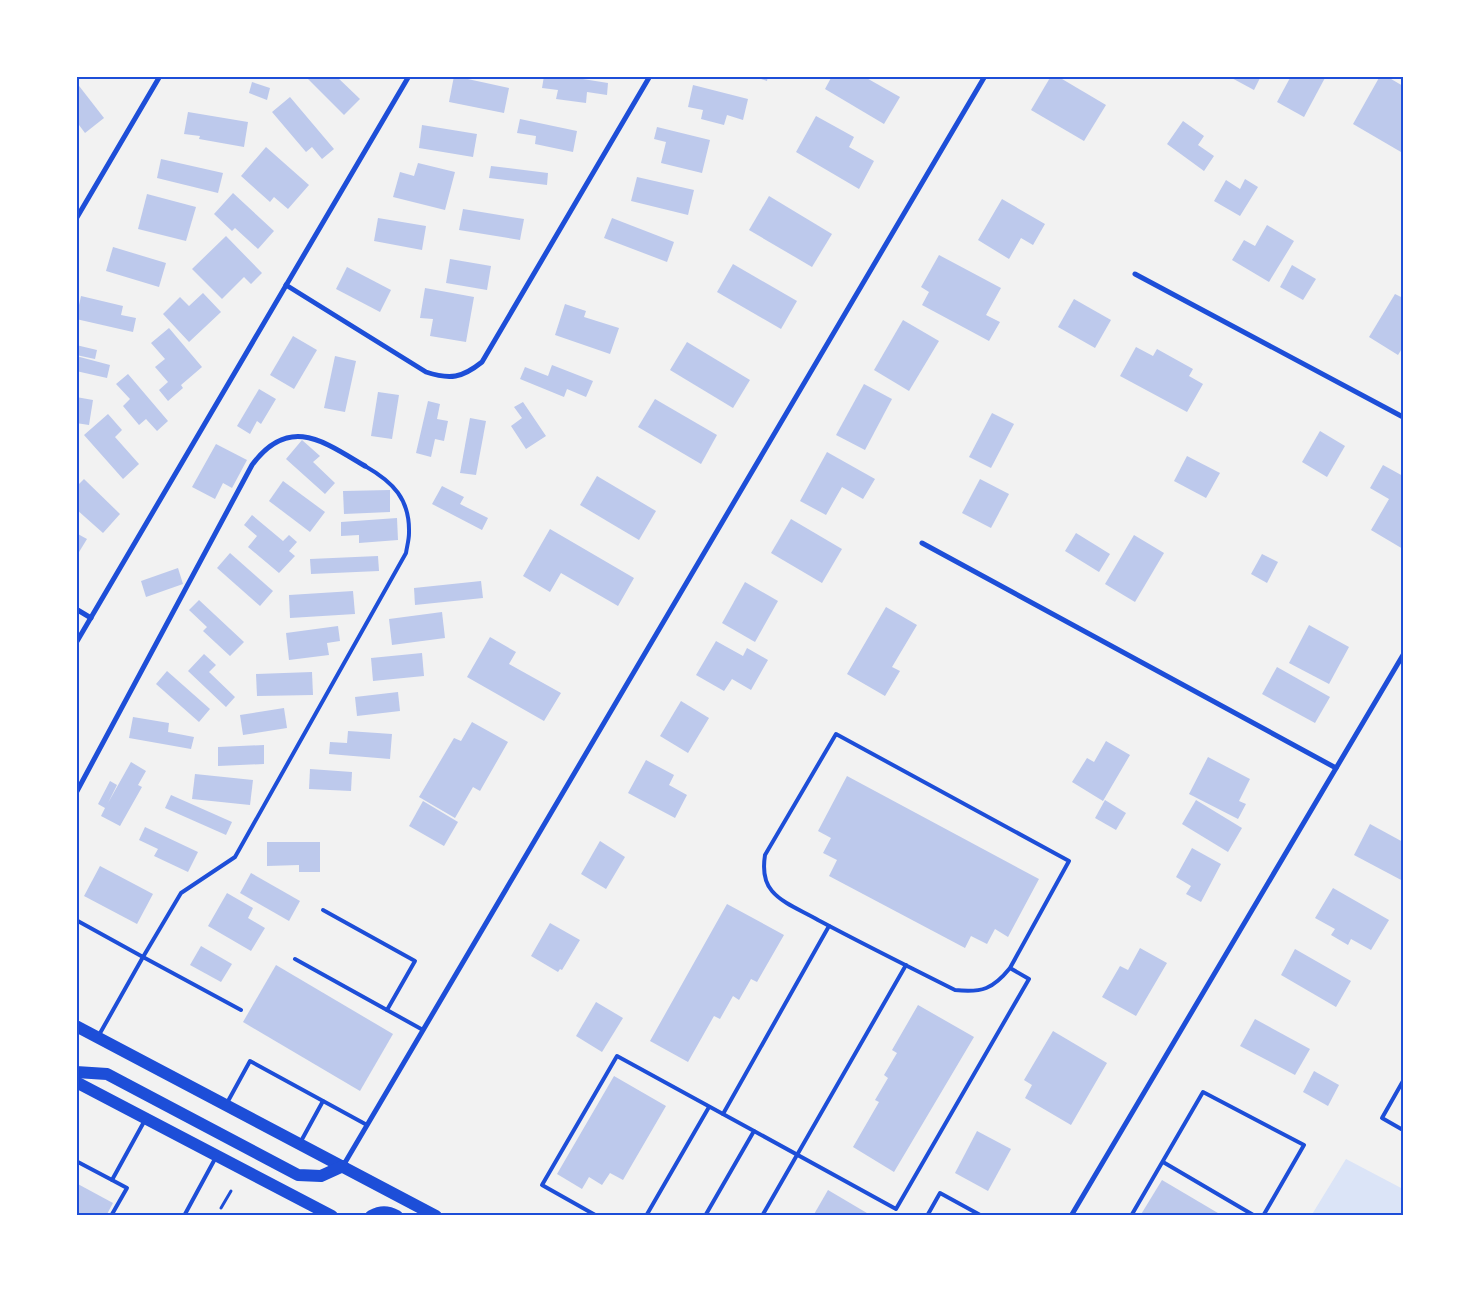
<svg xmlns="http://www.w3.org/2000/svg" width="1479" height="1292" viewBox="0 0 1479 1292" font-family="'Fira Sans',sans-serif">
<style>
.green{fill:#dbe4f7}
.building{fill:#bdc9ec}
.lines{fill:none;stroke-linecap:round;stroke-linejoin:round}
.path{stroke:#1d4ed8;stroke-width:3}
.service{stroke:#1d4ed8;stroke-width:4}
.minor{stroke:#1d4ed8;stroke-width:5}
.primary{stroke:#1d4ed8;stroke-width:12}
.neatline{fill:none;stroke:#1d4ed8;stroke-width:2}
</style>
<rect width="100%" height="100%" fill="#f2f2f2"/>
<polygon class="green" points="1346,1159 1403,1189 1403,1216 1311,1216"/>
<g class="building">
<polygon points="305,76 336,76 360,99 344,115"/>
<polygon points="454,76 509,88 504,113 449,102"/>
<polygon points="544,76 564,76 608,83 607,95 587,92 586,103 556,99 558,90 542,88"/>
<polygon points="752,76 768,76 767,81"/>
<polygon points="832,76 863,76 900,97 884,124 825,89"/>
<polygon points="1051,76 1057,76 1106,105 1084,141 1031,110"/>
<polygon points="1228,76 1261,76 1254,90"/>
<polygon points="1291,76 1326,76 1304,117 1277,102"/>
<polygon points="1380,76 1386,76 1403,86 1403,149 1401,152 1353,124"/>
<polygon points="76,82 104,118 85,133 76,121"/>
<polygon points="252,82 270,88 267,100 249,93"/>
<polygon points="693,85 748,99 743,120 727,115 724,125 701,119 703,110 688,107"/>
<polygon points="290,97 334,149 322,159 312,147 306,152 272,112"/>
<polygon points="188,112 248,122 244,147 199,139 200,136 184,134"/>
<polygon points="816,116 854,137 849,147 874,161 859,189 796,152"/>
<polygon points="520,119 577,131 573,152 535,144 536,136 517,133"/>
<polygon points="1183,121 1204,136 1198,145 1214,156 1204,171 1167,144"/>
<polygon points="422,125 477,134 473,157 419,148"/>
<polygon points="657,127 710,140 702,173 661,163 666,142 654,139"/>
<polygon points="266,147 309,185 288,209 274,197 270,202 241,176"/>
<polygon points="161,159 223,173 218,193 157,178"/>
<polygon points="418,163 455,172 445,210 393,197 400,172 414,176"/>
<polygon points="491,166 548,173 547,185 489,178"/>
<polygon points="637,177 694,190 688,215 631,201"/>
<polygon points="1245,179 1258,187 1240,216 1214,201 1226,180 1240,189"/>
<polygon points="233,193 274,231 258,249 235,228 232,231 214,214"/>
<polygon points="147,194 196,207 186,241 138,229"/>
<polygon points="769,196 832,234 812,267 749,230"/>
<polygon points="1002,199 1045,224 1033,245 1021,238 1009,259 978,240"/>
<polygon points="463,209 524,219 520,240 459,230"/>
<polygon points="378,218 426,226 422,250 374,241"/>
<polygon points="612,218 674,242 667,262 604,238"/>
<polygon points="1267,225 1294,241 1269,282 1232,260 1244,240 1255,246"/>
<polygon points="226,236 262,273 251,284 244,277 222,299 192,269"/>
<polygon points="113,247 166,263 159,287 106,271"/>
<polygon points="939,255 1001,288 986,315 1000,322 989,341 922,305 929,292 921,287"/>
<polygon points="450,259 491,266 487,290 446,283"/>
<polygon points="733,264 797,301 781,329 717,292"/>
<polygon points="1292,265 1316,279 1303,300 1280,287"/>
<polygon points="347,267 391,290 380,312 336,289"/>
<polygon points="425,288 474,297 466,342 430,336 433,319 420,318"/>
<polygon points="203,293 221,312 189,342 163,314 180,297 189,306"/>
<polygon points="1395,294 1403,298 1403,347 1398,355 1369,337"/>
<polygon points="81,296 123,306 121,315 136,318 133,332 76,319"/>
<polygon points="1074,299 1111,320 1095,348 1058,327"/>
<polygon points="565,304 586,311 584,317 619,328 610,354 555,335"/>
<polygon points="903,320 939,341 909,391 874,370"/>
<polygon points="169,328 202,367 181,385 183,388 168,401 159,390 168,382 155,367 165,359 151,343"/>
<polygon points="293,336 317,350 294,389 270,375"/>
<polygon points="687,342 750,380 733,408 670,370"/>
<polygon points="76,345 97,350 95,359 76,355"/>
<polygon points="1136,347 1153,356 1157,349 1193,369 1189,376 1203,384 1187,412 1120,376"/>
<polygon points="76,356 110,365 107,378 76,371"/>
<polygon points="335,356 356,361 345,412 324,408"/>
<polygon points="552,365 593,381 586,397 567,389 564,397 520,379 525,367 548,376"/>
<polygon points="128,374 168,421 157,431 146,419 139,425 123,406 130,399 116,384"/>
<polygon points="864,384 892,399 865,450 836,435"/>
<polygon points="259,389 276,399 261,424 257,421 250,434 237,426"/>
<polygon points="378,392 399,395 392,439 371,436"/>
<polygon points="76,397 93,400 89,425 76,423"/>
<polygon points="655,399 717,435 701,464 638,427"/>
<polygon points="428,401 440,404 437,419 448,421 444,441 435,439 431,457 416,453"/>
<polygon points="523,402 546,436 526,449 511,426 522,418 514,407"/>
<polygon points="992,413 1014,424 991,468 969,457"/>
<polygon points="108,414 122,430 115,437 139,464 123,479 84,435"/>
<polygon points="470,418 486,421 476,475 460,473"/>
<polygon points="1320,431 1345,446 1327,477 1302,462"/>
<polygon points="302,440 320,456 313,462 335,483 325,494 286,459"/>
<polygon points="216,444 247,460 232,488 223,483 215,499 192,487"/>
<polygon points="827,452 875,479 863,499 842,487 826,515 800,501"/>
<polygon points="1187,456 1220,473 1206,498 1174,481"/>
<polygon points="1383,465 1403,476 1403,549 1371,530 1389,499 1370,488"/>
<polygon points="597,476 656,511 639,540 580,505"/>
<polygon points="84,479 120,514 103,533 76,509 76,487"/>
<polygon points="980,479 1009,494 991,528 962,513"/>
<polygon points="283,481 325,512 310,532 269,501"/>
<polygon points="442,486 464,497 460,504 488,518 482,530 432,504"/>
<polygon points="390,490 390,512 344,514 343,491"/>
<polygon points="252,515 283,541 289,535 297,542 289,551 295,556 279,573 248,547 257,536 244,525"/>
<polygon points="397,518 398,540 359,543 359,535 341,536 341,522"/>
<polygon points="791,519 842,549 822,583 771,553"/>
<polygon points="550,529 634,578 618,606 561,573 550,592 523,576"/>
<polygon points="76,533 87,539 76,557"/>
<polygon points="1076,533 1110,554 1099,572 1065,551"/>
<polygon points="1134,535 1164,553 1135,602 1105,584"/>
<polygon points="230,553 273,591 260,606 217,568"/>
<polygon points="1262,554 1278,562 1267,583 1251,574"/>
<polygon points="378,556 379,571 311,574 310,559"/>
<polygon points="178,568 183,584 146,597 141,581"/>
<polygon points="481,581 483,598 415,605 414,588"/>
<polygon points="745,582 778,601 755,642 722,623"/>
<polygon points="353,591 355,614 290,618 289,595"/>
<polygon points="199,600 244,642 230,656 203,631 207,627 189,610"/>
<polygon points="886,607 917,625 892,667 900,671 885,696 847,674"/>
<polygon points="442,612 445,638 392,645 389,619"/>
<polygon points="1309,625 1349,647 1329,684 1289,663"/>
<polygon points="338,626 340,641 327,643 329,655 289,660 286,633"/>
<polygon points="490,637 516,652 509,664 561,693 544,721 467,677"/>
<polygon points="716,641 743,656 747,648 768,660 751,690 732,679 724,691 696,675"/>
<polygon points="422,653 424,676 373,681 371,658"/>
<polygon points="204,654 216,665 209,672 235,697 226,707 188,671"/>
<polygon points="1277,667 1330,697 1315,723 1262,694"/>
<polygon points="167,671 210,709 199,722 156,684"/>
<polygon points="312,672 313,695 257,696 256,674"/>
<polygon points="398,692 400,711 357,716 355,697"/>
<polygon points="681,701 709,718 688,753 660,736"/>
<polygon points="284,708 287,728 243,735 240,715"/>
<polygon points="133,717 169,723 168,732 194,737 191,749 129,738"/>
<polygon points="472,722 508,742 480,791 473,787 455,818 419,797 454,738 461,741"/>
<polygon points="348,731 392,734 390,759 329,754 330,742 347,743"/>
<polygon points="1106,741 1130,755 1103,801 1072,782 1087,758 1094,762"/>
<polygon points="264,745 264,764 218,766 218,747"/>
<polygon points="1208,757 1250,779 1239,801 1246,804 1238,819 1189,794"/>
<polygon points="646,760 674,775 669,785 687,795 675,818 628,793"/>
<polygon points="131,762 146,771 138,785 142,787 120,826 101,816 105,808 98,804 110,781 117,785 108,803"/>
<polygon points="310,769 352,772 351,791 309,789"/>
<polygon points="195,774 253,780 250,805 192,799"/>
<polygon points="847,776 1039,879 1008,937 995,929 987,944 971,936 965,948 829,876 837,860 823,853 831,838 818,831"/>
<polygon points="171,795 232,822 226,835 165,808"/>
<polygon points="1105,800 1126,813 1116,830 1095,818"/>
<polygon points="1196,800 1242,828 1228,852 1182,824"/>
<polygon points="423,801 458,822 444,846 409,826"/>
<polygon points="1370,824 1403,842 1403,881 1354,855"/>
<polygon points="145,827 198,852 188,872 154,856 158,849 139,840"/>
<polygon points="600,841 625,857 606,889 581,874"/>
<polygon points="267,842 320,842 320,872 299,872 299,865 267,866"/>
<polygon points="1192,848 1221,864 1201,902 1186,894 1191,886 1176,877"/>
<polygon points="100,866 153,894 137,924 84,896"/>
<polygon points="251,873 300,901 289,921 240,893"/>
<polygon points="1333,888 1389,920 1371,950 1351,939 1348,945 1331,935 1335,929 1315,918"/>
<polygon points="227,893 253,908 248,918 265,928 251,951 208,926"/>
<polygon points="727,904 784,935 757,982 751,979 739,1000 733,996 720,1019 714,1016 688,1062 650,1041"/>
<polygon points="550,923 580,940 562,970 560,969 558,972 531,956"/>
<polygon points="201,946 232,964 221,982 190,965"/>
<polygon points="1140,948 1167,963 1136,1016 1102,997 1120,966 1128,970"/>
<polygon points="1295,949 1351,981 1336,1007 1281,975"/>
<polygon points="276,965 393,1034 360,1091 243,1022"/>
<polygon points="596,1002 623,1018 602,1052 576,1036"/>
<polygon points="918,1005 974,1037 894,1172 853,1147 879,1102 875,1100 888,1078 884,1075 897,1053 892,1050"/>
<polygon points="1255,1019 1310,1049 1295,1075 1240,1046"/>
<polygon points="1053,1031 1107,1063 1071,1125 1025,1098 1032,1085 1024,1080"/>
<polygon points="1314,1071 1339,1085 1328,1106 1303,1092"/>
<polygon points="614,1076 666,1106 623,1180 610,1173 602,1185 589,1177 582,1189 557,1174"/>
<polygon points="977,1131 1011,1149 988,1191 955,1173"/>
<polygon points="1162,1180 1223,1216 1140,1216"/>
<polygon points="76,1183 113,1203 106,1216 76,1216"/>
<polygon points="828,1190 872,1216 813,1216"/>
</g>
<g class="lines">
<polyline class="path" points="221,1208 231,1191"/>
<g class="service">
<polyline points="323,910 415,961 387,1010"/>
<path d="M 76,920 L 143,957 L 181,893 L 235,857 L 406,553 C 407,546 409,540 409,533 C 410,499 393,482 365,466"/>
<polyline points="295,959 423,1030"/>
<polyline points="99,1035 143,957 241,1010"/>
<polyline points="1403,1081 1382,1118 1403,1130"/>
<polyline points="227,1103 250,1061 367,1125"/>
<polyline points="723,1114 829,926"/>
<path d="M 754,1131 L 896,1209 L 1029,979 L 1010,968 C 993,989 982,993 955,990 C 909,967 863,944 818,920 C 803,911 783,904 772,891 C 763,881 763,868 765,855 L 836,734 L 1069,861 L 1010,968"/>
<polyline points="300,1143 323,1101"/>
<polyline points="76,1161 112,1180 145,1120"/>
<polyline points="1163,1162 1255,1216"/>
<polyline points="111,1216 127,1188 112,1180"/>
<polyline points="184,1216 216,1157"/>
<polyline points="597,1216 542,1185 617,1056 754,1131 705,1216"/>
<polyline points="646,1216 709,1107"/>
<polyline points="762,1216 906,965"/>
<polyline points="927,1216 940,1193 982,1216"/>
<polyline points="1131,1216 1203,1092 1304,1145 1263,1216"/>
</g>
<g class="minor">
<polyline points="76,219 160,76"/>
<polyline points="1135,274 1403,417"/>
<path d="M 286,285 L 426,372 C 450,380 462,378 482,362 L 650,76"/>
<polyline points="922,543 1336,768"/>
<polyline points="76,609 91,618"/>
<polyline points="76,643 409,76"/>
<path d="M 76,793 L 252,465 C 289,415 323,441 365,466"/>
<polyline points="343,1166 985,76"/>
<polyline points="1071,1216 1403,655"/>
</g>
<g class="primary">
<polyline points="76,1026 436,1216"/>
<polyline points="76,1072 107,1074 298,1175 321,1176 343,1166"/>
<polyline points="76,1082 332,1216"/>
<path d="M 371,1216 C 381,1211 387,1211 397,1216"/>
</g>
</g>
<rect width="1479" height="1292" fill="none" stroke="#ffffff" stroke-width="155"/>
<rect x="78" y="78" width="1324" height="1136" class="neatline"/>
</svg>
